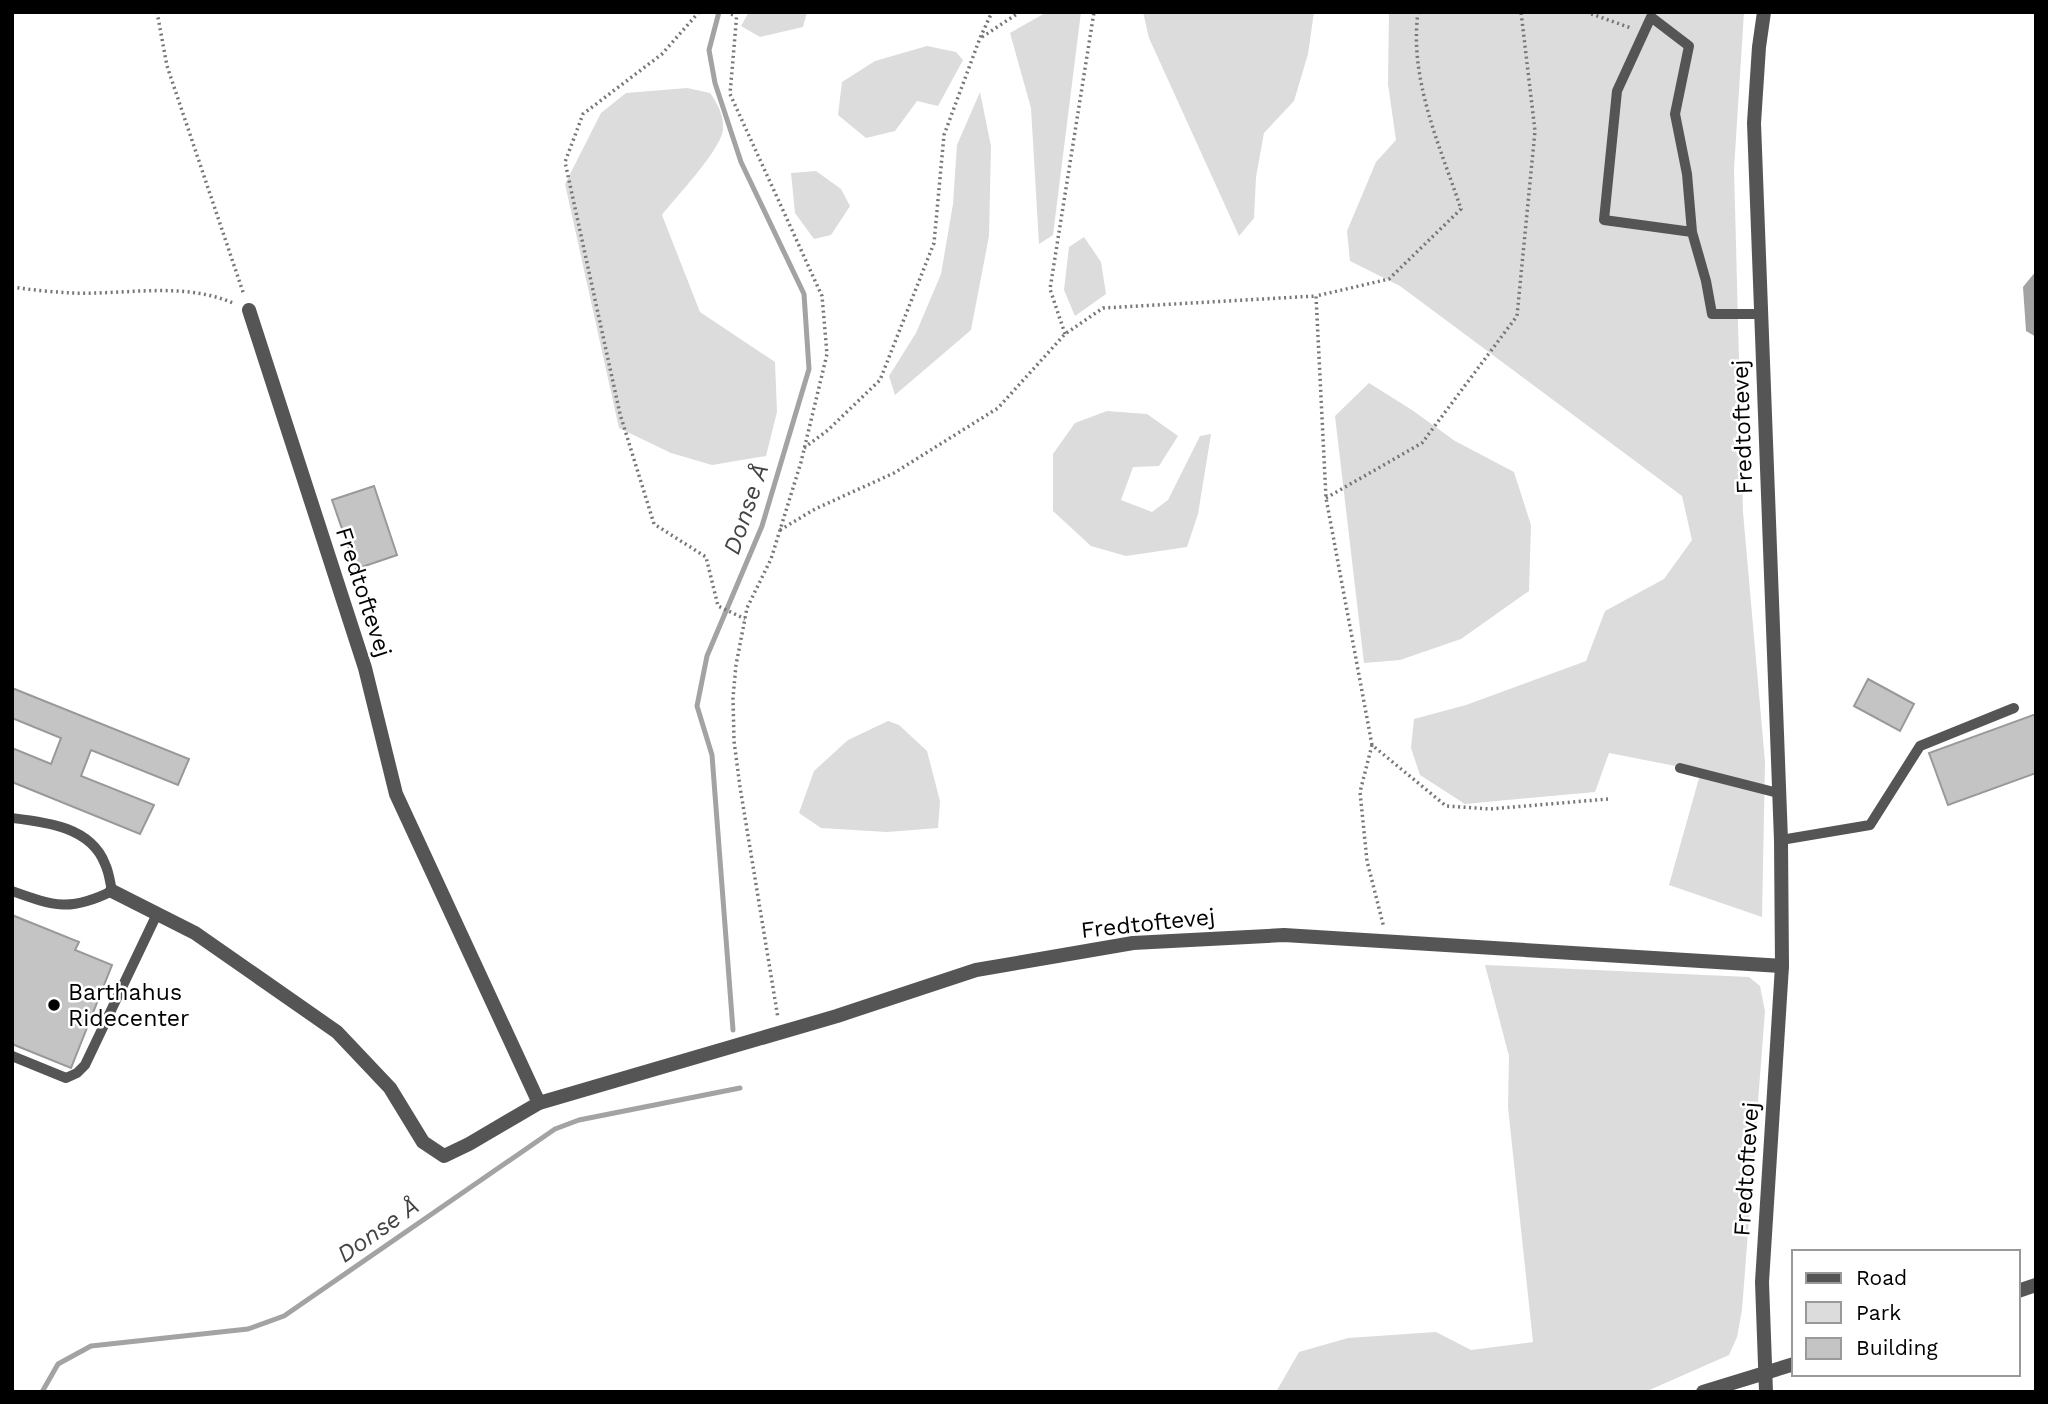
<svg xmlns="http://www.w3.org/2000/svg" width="2048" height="1404" viewBox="0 0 2048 1404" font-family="'Work Sans',sans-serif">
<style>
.green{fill:#dcdcdc}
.water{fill:#a3a3a3}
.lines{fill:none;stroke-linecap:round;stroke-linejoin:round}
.stream{stroke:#a3a3a3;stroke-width:5}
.building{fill:#c4c4c4;stroke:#999;stroke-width:2}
.path{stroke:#777;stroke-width:3.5;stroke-dasharray:2 3.5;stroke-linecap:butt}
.service{stroke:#555;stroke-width:10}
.minor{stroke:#555;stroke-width:14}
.tertiary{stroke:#555;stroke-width:14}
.poi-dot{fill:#000;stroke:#fff;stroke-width:2.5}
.labels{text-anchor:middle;stroke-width:5;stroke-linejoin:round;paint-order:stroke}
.street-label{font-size:23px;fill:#000;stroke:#fff}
.poi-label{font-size:23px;fill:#000;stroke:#fff;text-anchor:start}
.water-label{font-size:24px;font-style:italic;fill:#444;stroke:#fff}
</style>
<rect width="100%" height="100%" fill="#fff"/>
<g class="green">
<polygon points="749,12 807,12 803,27 760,37 741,26"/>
<polygon points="1047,12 1081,12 1053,235 1039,244 1031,108 1010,33"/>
<polygon points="1143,12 1314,12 1308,54 1294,101 1264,133 1256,177 1254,218 1239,236 1149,38"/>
<polygon points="1389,12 1744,12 1734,169 1743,512 1765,762 1762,917 1669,885 1701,771 1609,753 1595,792 1465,804 1420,775 1411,748 1414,719 1466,705 1586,661 1605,611 1664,579 1692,540 1682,496 1400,286 1350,261 1347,231 1376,162 1396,140 1388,84"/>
<polygon points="927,46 956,52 963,60 938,106 917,101 895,131 866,138 838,115 842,82 875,61"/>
<path d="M 687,88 L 710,93 C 717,103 724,115 723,129 C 722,149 676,197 662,215 L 700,312 L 775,362 L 777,412 L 766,456 L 712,465 L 671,453 L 619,428 L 565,184 L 601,113 L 626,93 Z"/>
<polygon points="980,92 991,146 989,236 971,330 895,395 889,376 916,333 941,274 953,204 957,145"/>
<polygon points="816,171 841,189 850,206 831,235 814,239 795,213 791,173"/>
<polygon points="1084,237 1101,262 1106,294 1075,316 1064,290 1069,247"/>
<polygon points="1369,383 1412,410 1455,441 1514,472 1531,525 1529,591 1461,639 1400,660 1364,663 1335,416"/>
<polygon points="1107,411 1147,414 1178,436 1159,466 1133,467 1121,500 1152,512 1168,500 1200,436 1211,434 1198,514 1187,547 1126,556 1091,546 1053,511 1053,454 1075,423"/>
<polygon points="888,721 899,725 927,751 940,801 938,828 887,832 821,828 799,813 814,771 848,740"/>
<polygon points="1485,965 1749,977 1760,986 1765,1011 1742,1310 1737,1337 1729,1355 1645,1392 1276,1392 1299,1352 1348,1338 1436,1332 1471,1350 1533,1342 1508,1107 1509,1056"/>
</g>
<polygon class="water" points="2036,271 2036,337 2026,331 2023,287"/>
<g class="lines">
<g class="stream">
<polyline points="719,12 709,50 715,83 741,162 804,294 809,369 762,526 707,656 697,706 712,755 733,1030"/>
<polyline points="42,1392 58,1364 91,1346 248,1329 284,1316 555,1129 579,1120 740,1088"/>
</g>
</g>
<g class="building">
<polygon points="374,486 397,555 356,569 332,500"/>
<polygon points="1868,679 1914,704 1900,731 1854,706"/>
<polygon points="12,688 189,759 178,785 91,750 81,776 154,805 140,834 12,782 12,748 51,764 61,738 12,718"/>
<polygon points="2036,714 2036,773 1948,805 1929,753"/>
<polygon points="12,915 79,942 75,950 112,965 71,1068 12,1044"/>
</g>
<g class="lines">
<g class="path">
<polyline points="157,12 167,66 244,295"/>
<polyline points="699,12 662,54 583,114 565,162 620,414 654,524 706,557 718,606 745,619"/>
<polyline points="726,12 736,16"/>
<polyline points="737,12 730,94 822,296 827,354 801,462 780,530 771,559 747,608 736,665 733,698 734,741 740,787 778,1018"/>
<path d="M 1418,12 C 1409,80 1440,146 1461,209 L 1389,279 L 1316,296 L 1326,498 L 1372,745 L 1446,806 L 1490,809 L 1608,799"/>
<polyline points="1586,12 1631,28"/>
<polyline points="982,37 1020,12"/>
<path d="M 12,287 C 32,290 53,292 72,293 C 126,295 185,281 235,304"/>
<polyline points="1065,334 1050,289 1094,12"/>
<polyline points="804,448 828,430 880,380 934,243 944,135 980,38 992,12"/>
<polyline points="1326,498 1422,443 1517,316 1535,131 1521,12"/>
<polyline points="780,530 815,509 894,473 998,408 1065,334 1103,308 1316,296"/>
<polyline points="1372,745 1360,792 1367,861 1384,928"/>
</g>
<g class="service">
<polyline points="1692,232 1604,220 1617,91 1651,17 1689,46 1675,114 1687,174 1692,232 1706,281 1712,314 1761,314"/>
<polyline points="1680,768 1778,793"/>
<path d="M 12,818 C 46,822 91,827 105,864 C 109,872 110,882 112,891 C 70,912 54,906 12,891"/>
<polyline points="1781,840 1870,825 1920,746 2014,708"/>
<polyline points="12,1056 66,1078 77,1073 85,1065 157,914"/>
</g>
<g class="minor">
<polyline points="1764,12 1759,47 1754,123 1781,840 1782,966 1762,1282 1766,1392"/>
<polyline points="249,310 365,668 396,794 539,1103"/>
<polyline points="112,891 195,933 337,1032 390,1088 423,1142 444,1156 469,1144 539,1103 837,1016 976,970 1133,943 1284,935 1782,966"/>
</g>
<g class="tertiary">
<polyline points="2018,1291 2036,1285"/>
<polyline points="1703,1392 1794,1364"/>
</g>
</g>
<circle class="poi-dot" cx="54" cy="1005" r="7"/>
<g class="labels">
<g class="street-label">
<text transform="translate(1742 427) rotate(-92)" y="8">Fredtoftevej</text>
<text transform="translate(364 592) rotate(72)" y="8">Fredtoftevej</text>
<text transform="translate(1148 923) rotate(-6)" y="8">Fredtoftevej</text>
<text transform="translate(1746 1169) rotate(-86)" y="8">Fredtoftevej</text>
</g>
<g class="poi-label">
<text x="68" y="1000">Barthahus<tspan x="68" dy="26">Ridecenter</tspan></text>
</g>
<g class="water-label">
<text transform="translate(746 509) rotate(-71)" y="8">Donse Å</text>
<text transform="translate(378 1230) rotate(-35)" y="8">Donse Å</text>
</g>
</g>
<rect width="2048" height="1404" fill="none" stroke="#000000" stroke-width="28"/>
<rect x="1792" y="1250" width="228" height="126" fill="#ffffff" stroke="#999999" stroke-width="2"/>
<rect x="1806" y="1273" width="35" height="10" fill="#555555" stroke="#999999" stroke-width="2"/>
<text x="1856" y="1285" font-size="21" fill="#000000">Road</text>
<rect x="1806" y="1302" width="35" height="21" fill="#dcdcdc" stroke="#999999" stroke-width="2"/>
<text x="1856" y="1320" font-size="21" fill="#000000">Park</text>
<rect x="1806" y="1338" width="35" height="21" fill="#c4c4c4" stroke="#999999" stroke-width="2"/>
<text x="1856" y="1355" font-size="21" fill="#000000">Building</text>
</svg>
